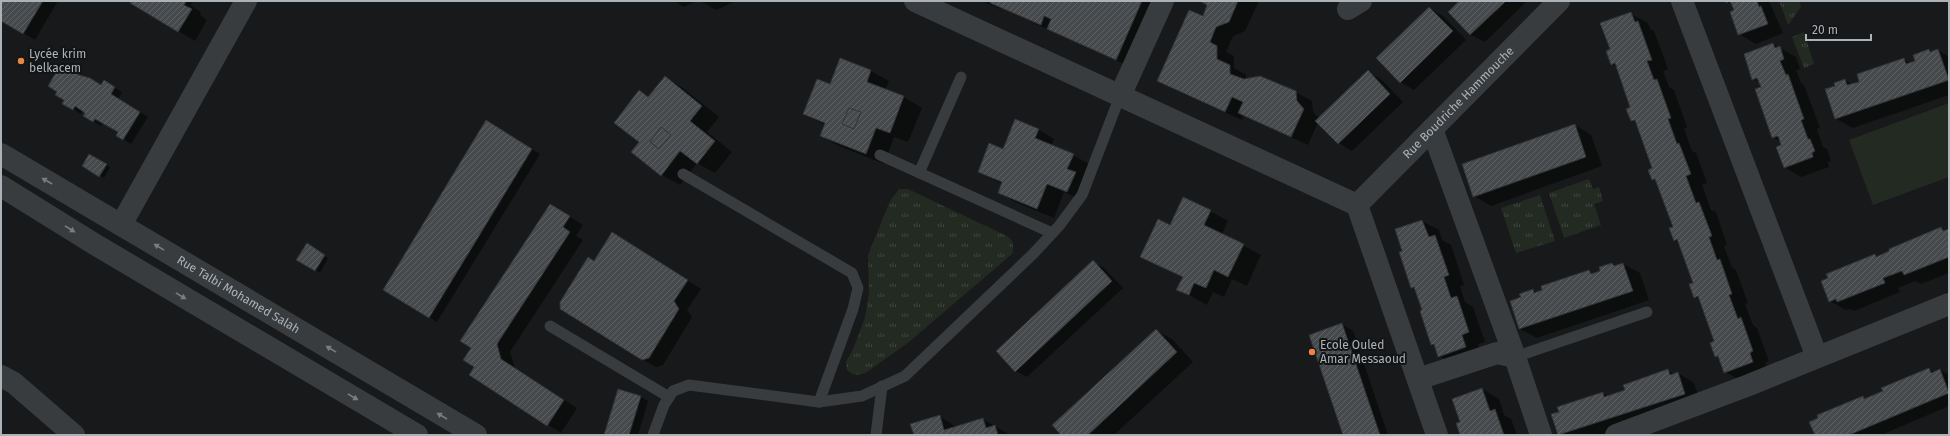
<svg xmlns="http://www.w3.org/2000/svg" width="1950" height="436" viewBox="0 0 1950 436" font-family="'Fira Sans',sans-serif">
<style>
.grass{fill:url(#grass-tufts)}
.pitch{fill:#232a22}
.shadow{fill:#0007}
.building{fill:url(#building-hatch);stroke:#323336}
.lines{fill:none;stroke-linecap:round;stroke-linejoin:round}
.service{stroke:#393c3f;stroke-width:11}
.minor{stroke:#393c3f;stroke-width:22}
.oneway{fill:#787d82}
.poi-dot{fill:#e98641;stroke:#131415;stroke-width:1.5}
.labels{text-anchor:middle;stroke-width:4;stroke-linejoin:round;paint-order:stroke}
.poi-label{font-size:12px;fill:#abb3b9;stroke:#131415;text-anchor:start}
.street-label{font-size:12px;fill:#abb3b9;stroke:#131415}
</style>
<defs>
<pattern id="grass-tufts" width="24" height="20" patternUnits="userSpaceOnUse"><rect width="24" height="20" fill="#232a22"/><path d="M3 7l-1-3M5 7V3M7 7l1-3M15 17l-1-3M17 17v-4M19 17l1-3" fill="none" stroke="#404640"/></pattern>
<pattern id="building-hatch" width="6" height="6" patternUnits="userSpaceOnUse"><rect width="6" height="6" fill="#474a4d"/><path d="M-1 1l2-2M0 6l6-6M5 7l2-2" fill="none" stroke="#5f6265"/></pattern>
</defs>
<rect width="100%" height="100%" fill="#18191a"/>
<g class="grass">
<polygon points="1779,1 1799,1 1801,7 1788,25"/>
<polygon points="1804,32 1814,64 1804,68 1792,37"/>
<polygon points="1589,179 1593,189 1599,187 1603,201 1594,204 1601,225 1564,238 1549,193"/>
<path d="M 899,189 L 908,189 L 1007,236 C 1014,241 1014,245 1012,254 L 909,342 L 867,372 C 859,376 854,376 847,370 L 846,362 L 854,347 L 865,317 L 869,293 L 868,255 L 890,201 Z"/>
<polygon points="1540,195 1555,241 1516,253 1501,208"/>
</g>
<polygon class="pitch" points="1949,103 1949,177 1873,205 1849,140"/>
<g class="shadow">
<polygon points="1,1 58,1 35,40 1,20"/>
<polygon points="132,1 192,1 191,6 201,12 200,15 207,20 195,41 131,3"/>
<polygon points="674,1 697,1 684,7"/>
<polygon points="700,1 736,1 716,10"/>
<polygon points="982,1 1163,1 1133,68 1001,8 1000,9"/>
<polygon points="1201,1 1259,1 1245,31 1233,36 1226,52 1234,56 1234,68 1246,75 1246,80 1295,92 1312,101 1313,112 1319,118 1368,72 1381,79 1403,102 1352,151 1339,143 1318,122 1308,145 1244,115 1242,120 1175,90 1159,81 1203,17 1208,5"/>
<polygon points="1461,1 1527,1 1485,42 1471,35 1449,12"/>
<polygon points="1726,1 1769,1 1783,33 1756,44 1739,34 1735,11 1733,5"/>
<polygon points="1429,8 1443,16 1466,40 1414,90 1400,82"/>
<polygon points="1631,14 1648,23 1650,29 1654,31 1668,69 1663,71 1669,87 1674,90 1687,127 1684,129 1692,151 1696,153 1707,183 1702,185 1711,210 1716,212 1727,245 1724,246 1732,268 1736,270 1748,303 1745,304 1753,325 1757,328 1769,361 1765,362 1769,371 1742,381 1725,372 1720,358 1716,356 1715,342 1700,300 1695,297 1694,284 1679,243 1674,240 1674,227 1658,182 1653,179 1653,169 1637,123 1632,120 1632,108 1617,67 1612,64 1611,50"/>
<polygon points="1773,44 1796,57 1800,69 1796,70 1801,83 1804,85 1820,128 1817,129 1823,147 1827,149 1831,161 1828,162 1829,167 1801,177 1784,167 1782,145 1781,142 1773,137 1762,88 1760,83 1753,79"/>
<polygon points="1929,50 1933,52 1938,50 1949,57 1949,95 1853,128 1836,119 1826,90 1836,87 1845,80 1853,85 1860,82 1904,59 1911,64 1916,62"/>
<polygon points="841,60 871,71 889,81 885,90 904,97 922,108 908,142 894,137 884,164 839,146 821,136 825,125 804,114 831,85"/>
<polygon points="80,76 101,86 112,86 122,92 118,99 148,117 131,144 117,136 119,132 103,122 101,126 85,116 87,112 83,110 81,114 63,103"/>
<polygon points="665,77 683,88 719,117 707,132 732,152 715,173 697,163 680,185 662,175 640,142 639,91 649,97"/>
<polygon points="1575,125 1591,135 1602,166 1491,206 1474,196"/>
<polygon points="494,126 540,154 437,322 384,290"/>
<polygon points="1038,129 1054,139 1051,146 1073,155 1089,164 1084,201 1064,192 1054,218 1015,202 999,192 1002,184 979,172 1004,150"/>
<polygon points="90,155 110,167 104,178 83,166"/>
<polygon points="1210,211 1228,221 1222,234 1261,255 1247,286 1232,279 1224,297 1213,292 1207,305 1178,289 1183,278 1142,256 1171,226"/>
<polygon points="564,213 583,225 576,236 583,240 510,352 515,368 577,408 561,433 470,374"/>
<polygon points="1422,221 1439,230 1442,240 1451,245 1464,285 1460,286 1465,302 1473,307 1485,342 1478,344 1482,357 1455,366 1439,356 1436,346 1432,344 1423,311 1416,289 1412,287 1396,230"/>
<polygon points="1941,228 1945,231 1949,230 1949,273 1921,284 1915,281 1898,288 1900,292 1854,311 1851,309 1846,310 1830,301 1875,255 1877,257"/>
<polygon points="626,241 701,289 687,310 692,317 663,365 656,367 642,359 594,262"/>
<polygon points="307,244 328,258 320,273 298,259"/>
<polygon points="1093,262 1104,268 1123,288 1027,377 1016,371"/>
<polygon points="1612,264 1617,266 1623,264 1640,273 1649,300 1537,338 1520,329 1511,302 1522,298 1533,290 1537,293 1589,271 1593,274 1601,271"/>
<polygon points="1342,324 1353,331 1388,435 1344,435"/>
<polygon points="1156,330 1173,340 1193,362 1114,435 1063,435"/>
<polygon points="1929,369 1934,372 1940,370 1949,375 1949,406 1881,435 1816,435 1862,397 1866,399"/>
<polygon points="1668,371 1675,374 1678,373 1694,383 1701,403 1605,435 1559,435 1553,415 1603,393 1609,397 1626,391"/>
<polygon points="1482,389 1499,399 1504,415 1511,419 1517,435 1461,435 1461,422"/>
<polygon points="641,397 648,401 638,435 605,435"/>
<polygon points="939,416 956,427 983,419 1010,435 915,435"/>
</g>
<g class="building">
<polygon points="1,1 43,1 23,34 1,21"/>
<polygon points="131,1 184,1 186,2 184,5 192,9 178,32 130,3"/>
<polygon points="991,1 1142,1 1116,60 1047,29 1051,19 1044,16 1041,25 990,3"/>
<polygon points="1200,1 1238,1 1229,22 1216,27 1210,42 1217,46 1217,59 1230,65 1230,74 1244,79 1260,76 1296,91 1297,101 1304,109 1291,137 1238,113 1243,102 1232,97 1225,112 1157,81 1189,10 1203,16 1207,5"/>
<polygon points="1459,1 1506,1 1470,35 1448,12"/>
<polygon points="1725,1 1757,1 1759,7 1761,6 1768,24 1738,35 1730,12 1734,10 1730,1 1726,3"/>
<polygon points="1429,7 1453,31 1400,83 1376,58"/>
<polygon points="1631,12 1635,22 1638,21 1652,60 1647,61 1654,80 1657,79 1671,118 1668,119 1677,144 1679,143 1691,174 1686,176 1696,203 1699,202 1712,236 1709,237 1717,260 1720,259 1732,294 1729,295 1738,319 1741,317 1753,351 1750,353 1753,362 1724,373 1718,356 1715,357 1710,343 1714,341 1698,296 1694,298 1689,284 1693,283 1677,239 1674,241 1669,228 1673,227 1655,179 1652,180 1648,170 1652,168 1635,120 1631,121 1626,109 1630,107 1615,63 1611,65 1606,51 1610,49 1600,23"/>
<polygon points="1773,43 1775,48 1780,46 1784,59 1780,61 1786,75 1788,74 1804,119 1801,120 1808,139 1810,139 1815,151 1812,153 1813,157 1784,168 1776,147 1781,145 1778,136 1772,138 1755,89 1761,87 1757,78 1752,80 1744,54"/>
<polygon points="1929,49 1930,52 1938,49 1949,80 1835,119 1825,89 1835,86 1834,83 1845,79 1847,85 1859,82 1857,74 1904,58 1906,64 1915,61 1913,55"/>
<polygon points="840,58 871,70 867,82 904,96 890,133 876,128 866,154 820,136 825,123 803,114 817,79 830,84"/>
<polygon points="61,64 79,75 90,78 101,85 104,80 115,87 111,94 140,112 123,140 116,136 118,132 95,119 93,122 83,116 85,113 75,106 73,110 62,104 64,100 55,95 57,92 48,86"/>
<polygon points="1368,70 1390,94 1338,144 1315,121"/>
<polygon points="665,76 702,106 690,121 715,141 697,164 680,151 661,176 631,152 639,142 614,123 639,90 648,97"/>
<polygon points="849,108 861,112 854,129 842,124"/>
<polygon points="1015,119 1039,129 1035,138 1074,154 1067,169 1076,172 1067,192 1047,184 1037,209 998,193 1002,182 978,172 989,143 1003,149"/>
<polygon points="486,120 532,149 429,318 383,290"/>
<polygon points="1575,124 1586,157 1473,197 1462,164"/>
<polygon points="661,127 671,135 659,149 650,142"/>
<polygon points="89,154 107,164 99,177 82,166"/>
<polygon points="1183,197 1211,210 1204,225 1244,244 1228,277 1214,270 1206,288 1194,283 1189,295 1176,290 1183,277 1140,257 1158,219 1170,225"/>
<polygon points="550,204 570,216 563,227 570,232 497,344 501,359 564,400 547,426 469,375 474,367 463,360 471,348 460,341"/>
<polygon points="1422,220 1429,237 1435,235 1449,275 1444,277 1451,298 1457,296 1469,332 1462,335 1466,347 1438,357 1434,344 1431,345 1420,311 1422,310 1414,287 1411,288 1399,252 1402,251 1395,229"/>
<polygon points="1941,227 1943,231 1949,229 1949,257 1904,275 1902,271 1883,278 1885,283 1837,302 1836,299 1829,302 1821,281 1828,278 1826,274 1875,254 1876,257 1889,251 1889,249"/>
<polygon points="612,232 688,280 674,301 679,309 649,358 642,360 560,309 560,302 588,257 594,261"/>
<polygon points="307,243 325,255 315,271 296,260"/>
<polygon points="1093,260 1112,281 1015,372 996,351"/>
<polygon points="1612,263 1614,266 1623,263 1633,291 1519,329 1510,301 1521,297 1519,294 1533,289 1534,293 1542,290 1541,286 1589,270 1591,274 1600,271 1599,267"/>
<polygon points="1342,323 1380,435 1343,435 1309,335"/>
<polygon points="1156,329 1177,352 1088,435 1061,435 1052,425"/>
<polygon points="1929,368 1931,373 1940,369 1949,393 1849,435 1815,435 1809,422 1818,418 1817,415 1863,396 1864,399 1883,391 1881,388"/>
<polygon points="1668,369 1670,375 1678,372 1685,394 1558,435 1551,414 1559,412 1557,407 1603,392 1604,397 1625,390 1623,385"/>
<polygon points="1482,388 1490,411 1495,409 1504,435 1460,435 1456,423 1460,422 1452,399"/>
<polygon points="618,389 641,396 629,435 604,435"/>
<polygon points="940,415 944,430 983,418 986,428 995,425 998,435 914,435 910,424"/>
</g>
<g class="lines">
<g class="service">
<polyline points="880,155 1052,233"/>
<polyline points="919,173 961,77"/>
<polyline points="683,174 852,273 858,288 853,309 819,402"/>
<polyline points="550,326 669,397"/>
<polyline points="1515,357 1647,312"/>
<polyline points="653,435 664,405 673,391 689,385 819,402 862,396 905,376 1033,254 1059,226 1082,195 1120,96"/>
<polyline points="876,435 882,386"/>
</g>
<g class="minor">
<polyline points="915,1 1357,205 1437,435"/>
<polyline points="1682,1 1817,357"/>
<polyline points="1348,9 1361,1"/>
<polyline points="1120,96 1163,1"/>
<polyline points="1432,129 1515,357 1541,435"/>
<path id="s1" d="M 1,154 L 476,435"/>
<polyline points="1,186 96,245 417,435"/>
<path id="s2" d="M 1357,205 L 1559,1"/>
<polyline points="121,225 246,1"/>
<polyline points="1,376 14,383 74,435"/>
<polyline points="1418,379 1497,353 1515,357"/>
<polyline points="1616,435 1749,385 1949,304"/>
</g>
</g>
<defs><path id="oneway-solid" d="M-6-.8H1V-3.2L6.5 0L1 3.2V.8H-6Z"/></defs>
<g class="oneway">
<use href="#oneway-solid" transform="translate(47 181) rotate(-150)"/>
<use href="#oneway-solid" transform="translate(70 229) rotate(32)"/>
<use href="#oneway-solid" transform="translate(159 247) rotate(-149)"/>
<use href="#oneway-solid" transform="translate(181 296) rotate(31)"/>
<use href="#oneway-solid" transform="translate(331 349) rotate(-149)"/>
<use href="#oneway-solid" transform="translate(353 397) rotate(31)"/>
<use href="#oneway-solid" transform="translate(442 416) rotate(-149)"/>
</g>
<g class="poi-dot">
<circle cx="21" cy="61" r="4"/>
<circle cx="1312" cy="352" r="4"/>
</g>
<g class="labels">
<g class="poi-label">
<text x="29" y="58">Lycée krim<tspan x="29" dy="14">belkacem</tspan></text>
<text x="1320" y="349">Ecole Ouled<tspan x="1320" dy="14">Amar Messaoud</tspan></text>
</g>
<g class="street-label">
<text dy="4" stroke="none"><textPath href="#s2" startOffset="144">Rue Boudriche Hammouche</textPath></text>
<text dy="4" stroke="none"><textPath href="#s1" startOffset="276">Rue Talbi Mohamed Salah</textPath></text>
</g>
</g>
<rect width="1950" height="436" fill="none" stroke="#abb3b9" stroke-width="4"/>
<path d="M1806 34v6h65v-6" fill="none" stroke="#abb3b9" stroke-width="2"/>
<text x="1812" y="34" font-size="12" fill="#abb3b9" stroke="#131415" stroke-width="3" paint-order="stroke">20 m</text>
</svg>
